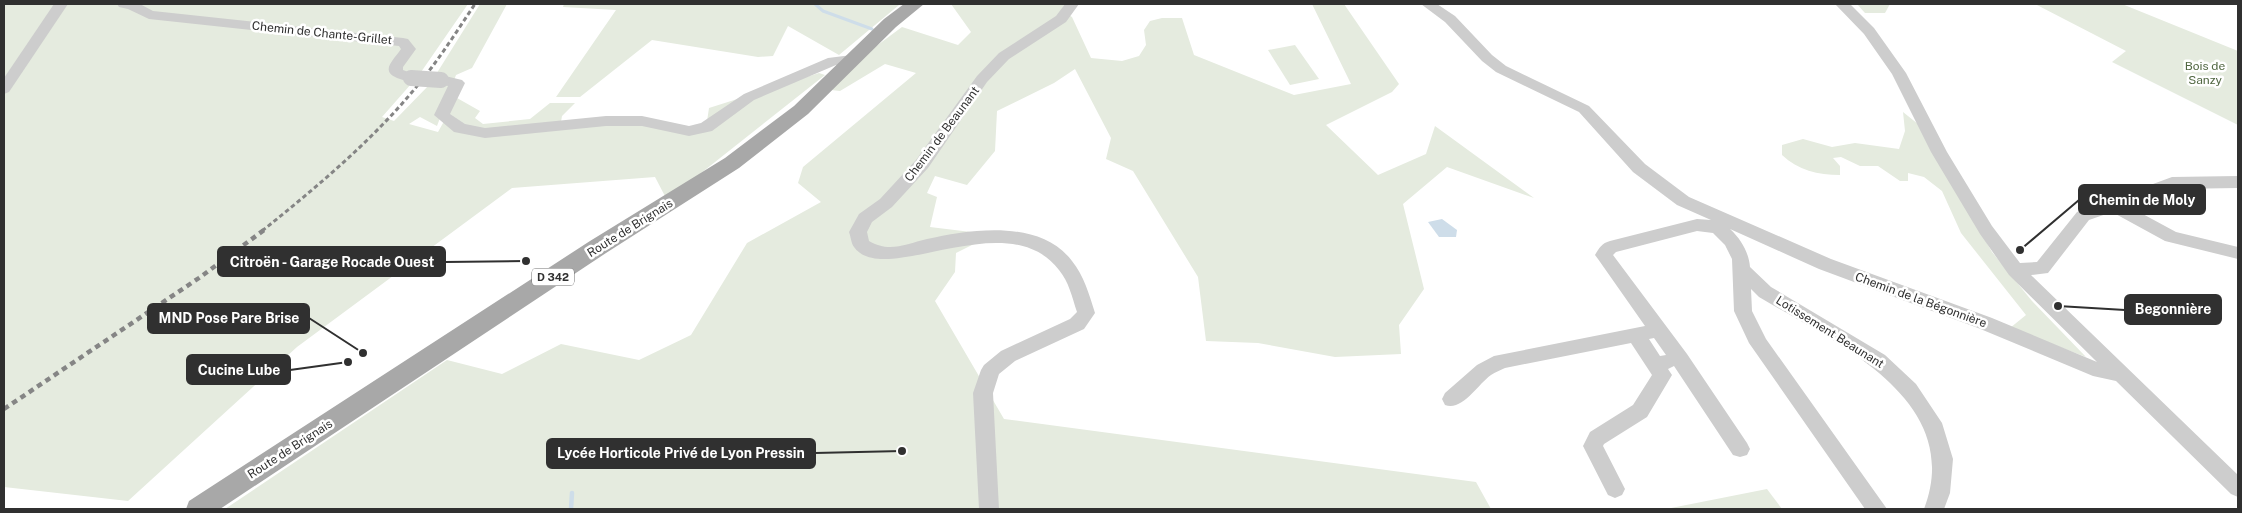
<svg xmlns="http://www.w3.org/2000/svg" width="2242" height="513" viewBox="0 0 2242 513" font-family="'Public Sans',sans-serif">
<style>
.green{fill:#e5ebdf}
.water{fill:#cedde9}
.lines{fill:none;stroke-linecap:round;stroke-linejoin:round}
.stream-far1{stroke:#cedde9;stroke-width:3}
.stream{stroke:#cedde9;stroke-width:4.5}
.minor{fill:#cdcdcd;fill-rule:evenodd}
.major{fill:#a8a8a8;fill-rule:evenodd}
.rail-far1{stroke:#858585;stroke-width:3;stroke-dasharray:4.5 3;stroke-linecap:butt}
.rail{stroke:#858585;stroke-width:4.5;stroke-dasharray:5.5 4.5;stroke-linecap:butt}
.minor-bridge{stroke:#cdcdcd;stroke-width:16}
.labels{text-anchor:middle;stroke-width:5;stroke-linejoin:round;paint-order:stroke}
.shield{fill:#fff;stroke:#6e6e6e;stroke-width:1}
.shield-label{font-size:11px;font-weight:bold;fill:#303030}
.street-label{font-size:12px;fill:#303030;stroke:#fff}
.park-label{font-size:12px;fill:#516742;stroke:#fff}
.leader{fill:none;stroke:#303030;stroke-width:2}
.callout-dot{fill:#303030;stroke:#fff;stroke-width:2}
.callout{fill:#303030;stroke:#303030;stroke-width:2}
.callout-label{font-size:14px;text-anchor:middle;font-weight:bold;fill:#fff}
</style>
<rect width="100%" height="100%" fill="#fff"/>
<g class="green">
<polygon points="4,4 468,4 419,75 382,117 394,121 430,84 480,4 507,4 472,68 456,75 437,126 420,117 409,124 438,132 457,98 480,111 475,118 483,124 530,119 550,103 575,103 562,116 560,128 608,123 706,128 709,108 819,73 825,75 667,200 655,177 512,188 297,347 128,501 4,487"/>
<polygon points="564,4 898,4 899,5 839,55 788,26 773,56 758,57 652,40 580,97 556,97 616,10 563,7"/>
<polygon points="951,4 1065,4 1061,10 1072,17 1091,58 1122,61 1139,56 1146,45 1144,30 1150,21 1162,18 1182,18 1194,55 1294,95 1351,84 1312,4 1344,4 1399,84 1392,92 1326,125 1378,175 1426,154 1435,126 1534,198 1447,167 1403,204 1424,289 1399,325 1401,354 1335,357 1258,343 1206,341 1198,277 1133,171 1106,159 1111,138 1075,69 1054,83 997,111 995,151 967,185 935,176 927,193 937,197 930,227 971,232 982,240 956,253 955,272 935,301 1004,419 1476,482 1491,509 225,509 447,360 502,374 561,344 639,360 691,335 747,243 821,202 798,183 803,167 916,73 885,64 840,91 831,90 875,47 902,27 958,45 971,32"/>
<polygon points="1857,4 1890,4 1885,13 1865,13"/>
<polygon points="2035,4 2122,4 2238,51 2238,125 2112,62 2126,51"/>
<polygon points="1295,45 1319,79 1290,85 1268,50"/>
<path d="M 1903,112 L 1918,124 L 1992,252 L 2032,301 L 2086,357 L 2010,328 L 2026,315 L 1961,233 L 1942,191 L 1924,177 L 1908,173 L 1908,181 L 1900,181 L 1878,166 L 1860,166 L 1841,157 L 1833,158 L 1840,166 L 1840,175 C 1818,175 1798,170 1782,155 L 1782,145 L 1803,139 L 1832,147 L 1855,143 L 1899,149 L 1905,131 Z"/>
<polygon points="1767,489 1782,509 1666,509"/>
</g>
<polygon class="water" points="1442,219 1457,230 1456,237 1439,237 1428,222"/>
<g class="lines">
<polyline class="stream-far1" points="815,4 823,11 872,29"/>
<polyline class="stream" points="571,509 572,493"/>
<g class="minor">
<polygon points="54,4 68,4 9,92 4,94 4,78"/>
<path d="M 117,4 L 140,4 L 153,11 L 403,38 L 408,39 L 416,49 L 403,67 L 403,70 L 416,75 L 419,78 L 416,81 C 410,83 406,81 400,79 C 379,72 392,62 401,49 L 399,46 L 149,19 L 128,9 L 119,7 Z"/>
<path d="M 1065,4 L 1079,4 L 1066,22 L 1009,59 L 987,82 L 928,168 L 892,207 L 872,222 L 867,232 L 869,241 C 889,253 906,244 927,239 C 972,229 1040,219 1072,261 C 1084,276 1089,294 1095,313 L 1084,329 L 1015,361 L 999,374 L 993,393 L 999,509 L 979,509 L 973,393 L 981,370 L 984,365 L 1001,351 L 1070,319 L 1077,312 C 1072,297 1069,282 1059,270 C 1007,202 884,289 854,247 C 851,243 851,237 849,232 L 859,214 L 880,199 L 916,160 L 977,76 L 999,53 L 1056,16 Z"/>
<path d="M 1421,4 L 1437,4 L 1455,16 L 1492,55 L 1506,66 L 1589,106 L 1645,164 L 1689,197 L 1831,259 L 1992,318 L 2097,362 L 2009,275 L 1980,234 L 1931,152 L 1892,74 L 1864,34 L 1835,4 L 1850,4 L 1874,28 L 1906,73 L 1947,152 L 1992,226 L 2020,263 L 2037,262 L 2077,212 L 2172,177 L 2238,176 L 2238,188 L 2174,189 L 2128,206 L 2176,232 L 2238,247 L 2238,259 L 2165,241 L 2112,212 L 2089,220 L 2048,273 L 2031,275 L 2238,475 L 2238,497 L 2231,494 L 2116,381 L 2093,376 L 1978,328 L 1819,269 L 1730,229 C 1741,239 1749,253 1750,267 L 1771,287 L 1885,355 L 1916,384 L 1942,423 L 1953,459 L 1950,493 L 1944,509 L 1924,509 C 1966,399 1834,342 1759,297 L 1751,289 L 1752,311 L 1766,339 L 1887,509 L 1865,509 L 1749,343 L 1734,311 L 1732,259 L 1725,245 L 1713,233 L 1697,231 L 1616,252 L 1613,255 L 1687,354 L 1747,443 L 1750,449 L 1747,455 L 1740,457 L 1733,455 L 1674,366 L 1668,369 L 1672,375 L 1647,417 L 1604,444 L 1603,446 L 1625,489 L 1622,495 L 1615,498 L 1608,495 L 1583,446 L 1590,432 L 1633,405 L 1652,375 L 1631,343 L 1505,368 C 1501,370 1495,372 1491,375 C 1477,385 1463,411 1445,405 L 1442,399 L 1445,393 L 1477,365 L 1494,356 L 1645,326 L 1598,259 L 1595,255 C 1599,248 1602,243 1610,241 L 1697,219 L 1711,220 L 1677,205 L 1633,172 L 1579,112 L 1496,72 L 1482,61 L 1445,22 ZM 1654,338 L 1666,355 L 1660,356 L 1649,339 Z"/>
<polygon points="852,55 857,56 859,59 857,62 836,65 754,100 712,131 689,136 642,126 606,126 485,138 454,132 434,115 448,86 436,83 433,80 436,77 441,75 462,80 465,83 450,114 465,124 485,128 606,116 642,116 689,126 701,123 744,94 828,58"/>
</g>
<polygon class="major" points="904,4 924,4 896,27 808,114 739,168 606,253 220,509 186,509 189,501 590,241 725,158 794,106 884,19"/>
<path class="rail-far1" d="M 262,231 C 323,182 385,130 432,67 C 447,47 461,25 475,4"/>
<polyline class="rail" points="4,409 199,278 264,230"/>
<polyline class="minor-bridge" points="411,78 441,80"/>
</g>
<g class="labels">
<rect class="shield" x="532" y="268.5" width="42" height="17" rx="4"/>
<g class="shield-label">
<text x="553" y="281">D 342</text>
</g>
<g class="street-label">
<text transform="translate(322 33) rotate(6)" y="4">Chemin de Chante-Grillet</text>
<text transform="translate(942 134) rotate(-53)" y="4">Chemin de Beaunant</text>
<text transform="translate(630 228) rotate(-32)" y="4">Route de Brignais</text>
<text transform="translate(1921 300) rotate(20)" y="4">Chemin de la Bégonnière</text>
<text transform="translate(1830 332) rotate(32)" y="4">Lotissement Beaunant</text>
<text transform="translate(290 449) rotate(-33)" y="4">Route de Brignais</text>
</g>
<g class="park-label">
<text x="2205" y="70">Bois de<tspan x="2205" dy="14">Sanzy</tspan></text>
</g>
</g>
<path class="leader" d="M2020 250L2079 200M526 261L445 262M2058 306L2125 310M363 353L309 318M348 362L290 370M902 451L815 453"/>
<g class="callout-dot">
<circle cx="2020" cy="250" r="5"/>
<circle cx="526" cy="261" r="5"/>
<circle cx="2058" cy="306" r="5"/>
<circle cx="363" cy="353" r="5"/>
<circle cx="348" cy="362" r="5"/>
<circle cx="902" cy="451" r="5"/>
</g>
<g class="callout">
<rect x="2079" y="185" width="126" height="29" rx="5"/>
<rect x="218" y="247" width="227" height="29" rx="5"/>
<rect x="2125" y="295" width="96" height="29" rx="5"/>
<rect x="148" y="304" width="161" height="29" rx="5"/>
<rect x="187" y="355" width="103" height="29" rx="5"/>
<rect x="547" y="439" width="268" height="29" rx="5"/>
</g>
<g class="callout-label">
<text x="2142" y="205">Chemin de Moly</text>
<text x="332" y="267">Citroën - Garage Rocade Ouest</text>
<text x="2173" y="314">Begonnière</text>
<text x="229" y="323">MND Pose Pare Brise</text>
<text x="239" y="375">Cucine Lube</text>
<text x="681" y="458">Lycée Horticole Privé de Lyon Pressin</text>
</g>
<rect width="2242" height="513" fill="none" stroke="#303030" stroke-width="10"/>
</svg>
